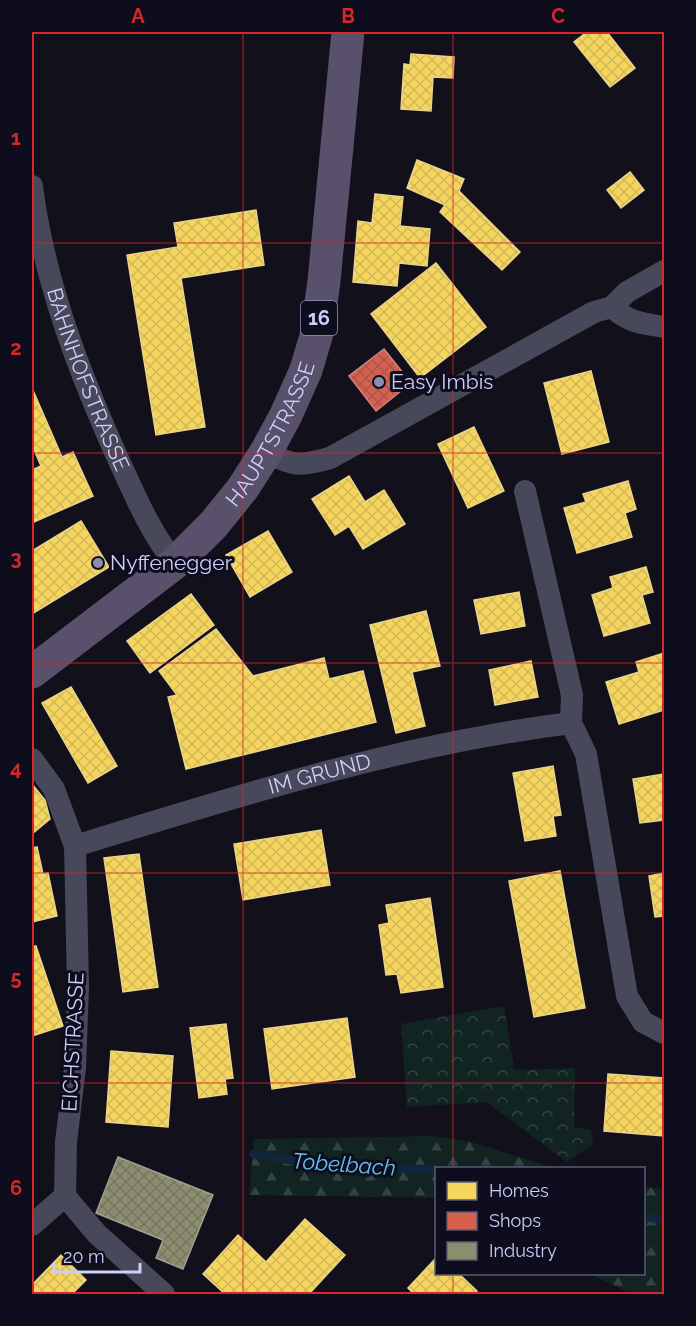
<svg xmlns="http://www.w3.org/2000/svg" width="696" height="1326" viewBox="0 0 696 1326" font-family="Raleway,sans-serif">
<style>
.forest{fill:url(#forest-firs)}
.park{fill:url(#park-crowns)}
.homes{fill:url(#homes-cross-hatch);stroke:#ead38c;stroke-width:1.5}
.shops{fill:url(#shops-cross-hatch);stroke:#d48181;stroke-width:1.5}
.industry{fill:url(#industry-cross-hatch);stroke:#a0a098;stroke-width:1.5}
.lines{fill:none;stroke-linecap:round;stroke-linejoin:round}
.stream{stroke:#10263c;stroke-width:8}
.street{stroke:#47485a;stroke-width:22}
.primary{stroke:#59516c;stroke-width:33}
.grid{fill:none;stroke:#d62828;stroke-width:1.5;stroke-opacity:0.55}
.poi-dot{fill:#8c8cac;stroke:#0e0d1d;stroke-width:2}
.labels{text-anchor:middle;stroke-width:6;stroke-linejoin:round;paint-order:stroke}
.shield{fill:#0e0d1d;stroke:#9494b8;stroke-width:1.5}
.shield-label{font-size:20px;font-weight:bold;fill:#cecefb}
.street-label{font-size:21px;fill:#cecefb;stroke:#0e0d1d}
.poi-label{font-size:21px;fill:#cecefb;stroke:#0e0d1d;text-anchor:start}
.water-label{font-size:22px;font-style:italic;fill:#64c3f3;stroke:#0e0d1d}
.neatline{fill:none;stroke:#d62828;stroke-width:2}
.grid-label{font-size:20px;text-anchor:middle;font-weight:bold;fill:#d62828}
</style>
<defs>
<pattern id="forest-firs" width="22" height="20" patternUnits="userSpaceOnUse" patternTransform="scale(1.5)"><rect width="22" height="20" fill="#112422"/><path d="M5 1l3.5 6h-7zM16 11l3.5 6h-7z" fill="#324343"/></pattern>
<pattern id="park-crowns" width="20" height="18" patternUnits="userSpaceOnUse" patternTransform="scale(1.5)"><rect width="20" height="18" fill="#112422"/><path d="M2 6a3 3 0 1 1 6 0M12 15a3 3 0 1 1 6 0" fill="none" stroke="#324343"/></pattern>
<pattern id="homes-cross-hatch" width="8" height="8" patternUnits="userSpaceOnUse" patternTransform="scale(1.5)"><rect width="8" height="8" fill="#f6d55c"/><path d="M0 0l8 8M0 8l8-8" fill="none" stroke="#d1b759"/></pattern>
<pattern id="shops-cross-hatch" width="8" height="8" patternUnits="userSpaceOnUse" patternTransform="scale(1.5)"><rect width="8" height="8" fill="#d6604d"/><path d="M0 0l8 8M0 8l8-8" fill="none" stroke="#a8564c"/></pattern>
<pattern id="industry-cross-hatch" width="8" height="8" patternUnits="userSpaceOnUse" patternTransform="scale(1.5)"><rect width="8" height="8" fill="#8c8c6e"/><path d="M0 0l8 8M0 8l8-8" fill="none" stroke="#757564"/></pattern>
</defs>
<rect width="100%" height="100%" fill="#12101a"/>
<g class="forest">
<polygon points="433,1136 471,1142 554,1168 436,1168 436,1198 249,1195 254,1139"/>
<polygon points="644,1187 664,1189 664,1294 632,1294 590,1274 644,1274"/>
</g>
<polygon class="park" points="504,1006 514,1070 575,1068 574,1127 591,1130 593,1144 567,1162 486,1102 407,1107 401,1024"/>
<g class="homes">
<polygon points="587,32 607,32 635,68 610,87 574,42"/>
<polygon points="411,54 454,57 453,78 433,77 431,111 401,109 404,64 410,65"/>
<polygon points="417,160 464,179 459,191 520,252 502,270 440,212 445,205 407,188"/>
<polygon points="630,172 644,190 621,208 607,190"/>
<polygon points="375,194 403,197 400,226 430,229 427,266 399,263 397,286 353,282 358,221 372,223"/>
<polygon points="256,210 264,265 181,278 205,427 156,435 127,255 178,247 174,223"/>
<polygon points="436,263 486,327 420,378 371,314"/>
<polygon points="591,371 609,442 562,454 544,383"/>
<polygon points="32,388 62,457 73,452 93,496 34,522 32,517 32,470 41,466 32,445"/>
<polygon points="474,427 504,491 468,508 438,444"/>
<polygon points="349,476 365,502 384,490 405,524 363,549 349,526 335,535 312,499"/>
<polygon points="628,481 636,509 625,513 632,537 577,553 564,508 586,502 583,494"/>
<polygon points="81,521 109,567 32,614 32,551"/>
<polygon points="268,531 292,572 250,597 226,555"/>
<polygon points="646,567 653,592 642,595 650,623 604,636 592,595 613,588 610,577"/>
<polygon points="519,592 525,626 481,634 474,600"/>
<polygon points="191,594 214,625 150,673 127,641"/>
<polygon points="426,611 440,666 412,672 425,726 396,733 370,625"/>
<polygon points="216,629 253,676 324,658 329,679 363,671 376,722 186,769 168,697 177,695 159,671"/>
<polygon points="664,653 664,683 662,683 664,692 664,710 619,724 606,682 639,672 636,662"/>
<polygon points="531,661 538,697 495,705 489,670"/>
<polygon points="71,687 117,766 88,783 42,703"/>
<polygon points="663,764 664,764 664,820 640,823 633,779 664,774"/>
<polygon points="553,766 561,815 553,816 556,836 525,841 513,773"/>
<polygon points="32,784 45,800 50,819 32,834"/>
<polygon points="321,830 330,885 243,900 234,844"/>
<polygon points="37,847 43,874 48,873 57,916 32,922 32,848"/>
<polygon points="139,854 158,987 123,992 104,858"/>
<polygon points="560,871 585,1008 534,1017 509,881"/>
<polygon points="664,873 664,916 655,917 649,876"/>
<polygon points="430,898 443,987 401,993 397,974 386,975 379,925 389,923 386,905"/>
<polygon points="36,946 63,1026 32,1036 32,947"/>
<polygon points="347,1018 355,1077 272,1089 264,1029"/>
<polygon points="226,1024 233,1078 225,1079 227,1094 199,1098 190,1028"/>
<polygon points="111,1051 173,1056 168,1127 106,1122"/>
<polygon points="608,1074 664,1078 664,1136 604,1131"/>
<polygon points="305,1219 345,1255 309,1294 225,1294 203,1274 238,1235 266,1262"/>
<polygon points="61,1255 86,1280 72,1294 37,1294 32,1289 32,1285"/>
<polygon points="436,1258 436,1274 459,1274 477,1291 474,1294 414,1294 408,1288"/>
</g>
<polygon class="shops" points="384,349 411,383 376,411 349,376"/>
<polygon class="industry" points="118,1157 213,1195 183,1269 156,1258 163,1240 96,1213"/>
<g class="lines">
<g class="stream">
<path d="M 253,1154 C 312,1166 376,1169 436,1169"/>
<polyline points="644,1217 664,1220"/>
</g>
<g class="street">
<path id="s1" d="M 32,186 C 44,282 80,375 120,463 C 136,498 151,533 175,563"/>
<path d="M 612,307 C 629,323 642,323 664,327"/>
<path d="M 266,452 C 295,467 300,466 330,458 L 594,312 L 612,307 L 627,292 L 664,271"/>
<polyline points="525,491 572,695 571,723"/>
<polyline points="32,759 54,789 75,846 78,988 75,1068 66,1142 65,1196 97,1234 164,1294"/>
<path id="s2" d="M 75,846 C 237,796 401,744 571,723 L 586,754 L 627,996 L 643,1022 L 664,1033"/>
<polyline points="32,1225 65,1196"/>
</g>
<path class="primary" id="s3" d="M 32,672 L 175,563 L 214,524 L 243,488 L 266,452 L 286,415 L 306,370 L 317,333 L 324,281 L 348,32"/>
</g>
<path class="grid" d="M 243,32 L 243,1294M 453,32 L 453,1168M 32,243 L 664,243M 32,453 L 664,453M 32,663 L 664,663M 32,873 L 664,873M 32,1083 L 664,1083M 453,1274 L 453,1294"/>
<g class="poi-dot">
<circle cx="379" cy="382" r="6"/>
<circle cx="98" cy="563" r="6"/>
</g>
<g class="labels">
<rect class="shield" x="301" y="301" width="36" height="34" rx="4.5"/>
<g class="shield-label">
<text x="319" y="325">16</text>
</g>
<g class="street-label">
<text dy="7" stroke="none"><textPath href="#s1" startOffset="202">BAHNHOFSTRASSE</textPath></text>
<text dy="7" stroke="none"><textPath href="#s3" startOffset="342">HAUPTSTRASSE</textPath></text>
<text dy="7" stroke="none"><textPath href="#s2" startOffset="255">IM GRUND</textPath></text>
<text transform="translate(73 1042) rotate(-87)" y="7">EICHSTRASSE</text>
</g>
<g class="poi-label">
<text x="391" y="389">Easy Imbis</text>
<text x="110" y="570">Nyffenegger</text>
</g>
<g class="water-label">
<text transform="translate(344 1164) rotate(4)" y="8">Tobelbach</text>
</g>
</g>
<rect width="696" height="1326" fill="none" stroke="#0e0d1d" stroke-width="66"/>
<rect x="435" y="1167" width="210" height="108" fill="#0e0d1d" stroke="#5b5a76" stroke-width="1.5"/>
<rect x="447" y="1182" width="30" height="18" fill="#f6d55c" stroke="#5b5a76" stroke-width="1.5"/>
<text x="489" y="1197" font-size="18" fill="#cecefb">Homes</text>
<rect x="447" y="1212" width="30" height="18" fill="#d6604d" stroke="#5b5a76" stroke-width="1.5"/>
<text x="489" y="1227" font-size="18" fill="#cecefb">Shops</text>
<rect x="447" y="1242" width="30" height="18" fill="#8c8c6e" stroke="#5b5a76" stroke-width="1.5"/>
<text x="489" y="1257" font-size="18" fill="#cecefb">Industry</text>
<path d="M54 1263v9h86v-9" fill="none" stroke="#cecefb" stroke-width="3"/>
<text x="63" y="1263" font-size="18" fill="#cecefb" stroke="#0e0d1d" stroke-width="4.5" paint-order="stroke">20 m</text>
<rect x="33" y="33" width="630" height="1260" class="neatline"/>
<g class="grid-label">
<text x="138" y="23">A</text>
<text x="348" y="23">B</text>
<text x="558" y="23">C</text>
<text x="16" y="145">1</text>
<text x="16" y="355">2</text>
<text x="16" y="565">3</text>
<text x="16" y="775">4</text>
<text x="16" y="985">5</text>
<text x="16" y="1195">6</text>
</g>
</svg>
